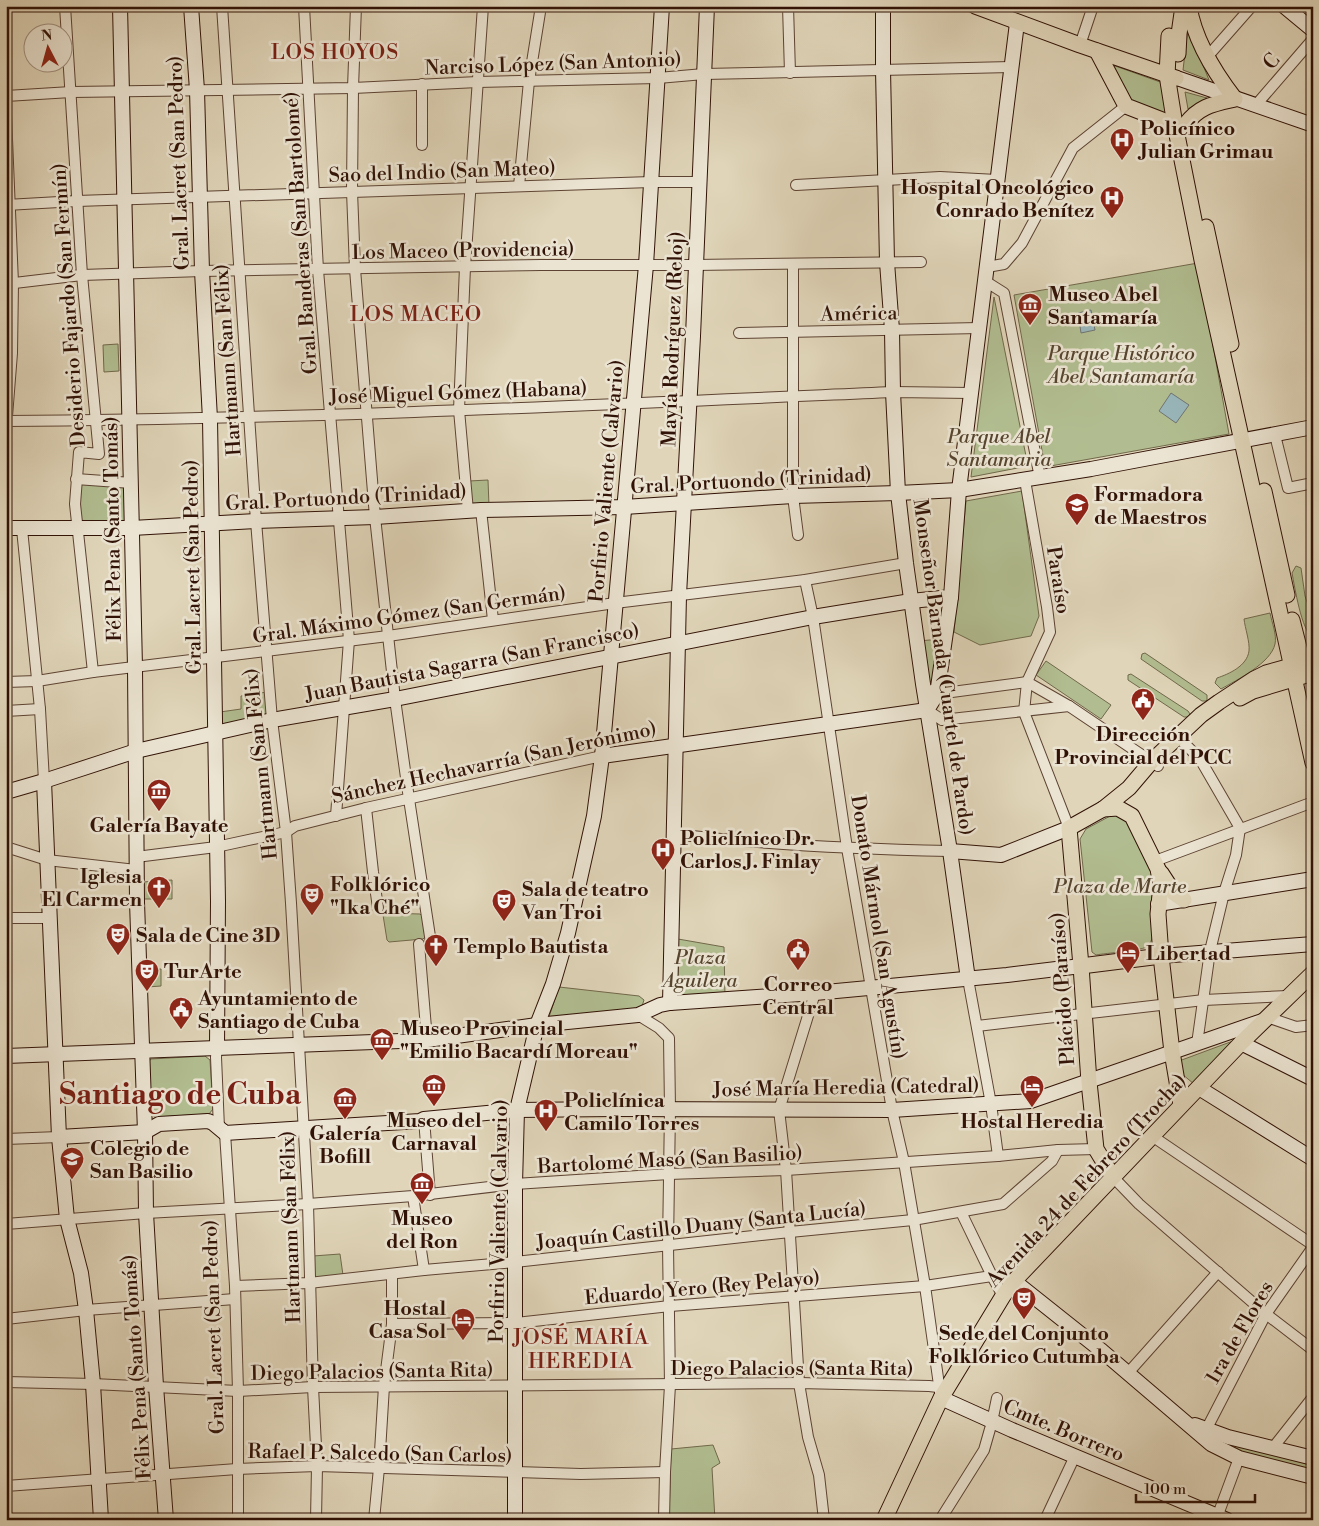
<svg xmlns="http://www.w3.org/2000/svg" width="1319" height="1526" viewBox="0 0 1319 1526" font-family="'Libre Bodoni',serif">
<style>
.green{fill:#b1bd90;stroke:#71684b}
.water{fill:#99b6ba;stroke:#6f7472}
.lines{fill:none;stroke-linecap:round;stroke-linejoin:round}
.street-casing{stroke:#5d4333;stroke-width:12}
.secondary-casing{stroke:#311206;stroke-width:16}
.primary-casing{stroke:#311206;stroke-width:17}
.street{stroke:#ebe4d2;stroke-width:10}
.secondary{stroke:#ebe4d2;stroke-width:14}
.primary{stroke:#e0d5b9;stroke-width:15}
.labels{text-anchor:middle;stroke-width:5;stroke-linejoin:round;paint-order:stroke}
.street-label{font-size:20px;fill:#311206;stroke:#ebe4d2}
.poi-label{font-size:20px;font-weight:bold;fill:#311206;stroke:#ebe4d2;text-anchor:start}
.park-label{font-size:20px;font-style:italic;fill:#57452f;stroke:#ebe4d2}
.neighbourhood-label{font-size:21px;letter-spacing:1px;fill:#7a1f14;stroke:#ebe4d2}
.town-label{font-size:30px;font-weight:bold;fill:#7a1f14;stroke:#ebe4d2}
</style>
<rect width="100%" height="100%" fill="#e0d5b9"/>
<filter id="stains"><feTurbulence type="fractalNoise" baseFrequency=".004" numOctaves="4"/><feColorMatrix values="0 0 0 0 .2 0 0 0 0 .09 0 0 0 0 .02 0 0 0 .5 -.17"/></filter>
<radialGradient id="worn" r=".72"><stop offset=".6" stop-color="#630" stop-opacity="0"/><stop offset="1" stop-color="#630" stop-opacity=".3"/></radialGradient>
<g class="green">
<polygon points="1188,28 1209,80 1183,70"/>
<polygon points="1107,63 1163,83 1169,115 1127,103"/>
<polygon points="1185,92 1207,98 1188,109"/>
<polygon points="1198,263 1229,434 1045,467 1014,295"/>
<polygon points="994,297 1028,466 971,477"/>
<polygon points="118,344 119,371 104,372 103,345"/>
<polygon points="488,480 489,506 470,508 469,481"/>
<polygon points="79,483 126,486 127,524 81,525"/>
<polygon points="1022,491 1039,616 1031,636 980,645 954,632 966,501"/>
<path d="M 1296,566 L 1301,568 L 1305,596 L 1313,620 L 1313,639 C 1301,629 1295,588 1292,573 Z"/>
<path d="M 1270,613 C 1272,623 1277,635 1275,644 C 1271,663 1237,680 1221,689 L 1215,683 L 1217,678 C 1229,674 1247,666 1249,651 C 1250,642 1245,628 1244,619 Z"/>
<polygon points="940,639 934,681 927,682 919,641"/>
<polygon points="1145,653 1207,695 1207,700 1206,701 1202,701 1141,659 1142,654"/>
<polygon points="1046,661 1111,705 1101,719 1036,675"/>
<polygon points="1131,674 1188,711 1190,714 1189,717 1184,717 1128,680 1128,675"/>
<polygon points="267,692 269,718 221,726 220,712 241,709 241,696"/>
<path d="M 1117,814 L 1126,819 C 1135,837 1145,856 1153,875 C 1156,886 1151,896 1151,906 C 1151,918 1158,939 1146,947 C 1140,951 1106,953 1096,955 L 1092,952 L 1080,839 L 1086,829 L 1112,815 Z"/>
<polygon points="172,880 172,899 142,899 143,882"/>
<polygon points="384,913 420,914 422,916 425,937 423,939 389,942 387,940 383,915"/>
<polygon points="678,939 724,947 725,996 684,998 675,990"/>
<polygon points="161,969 161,986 147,987 145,970"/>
<polygon points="559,987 639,996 644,1000 642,1006 636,1011 548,1020"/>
<polygon points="1233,1041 1194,1084 1182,1074 1179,1061"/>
<polygon points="205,1056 210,1060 213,1109 209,1114 155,1117 149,1113 147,1064 151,1059"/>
<polygon points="340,1254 343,1275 313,1279 313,1256"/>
<polygon points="1222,1440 1313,1462 1313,1473 1236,1452 1222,1445"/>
<polygon points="713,1445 720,1463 712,1468 715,1520 669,1520 671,1449"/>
</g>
<g class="water">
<polygon points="1091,310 1095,330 1081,333 1078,313"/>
<polygon points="1171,393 1189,405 1176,423 1159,411"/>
</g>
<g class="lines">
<defs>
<g id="street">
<polyline points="65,6 82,275 99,454 79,452 75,504 93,672"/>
<polyline points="222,6 256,521 272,720 286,832 291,903 308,1204 313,1387 317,1466 316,1520"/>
<polyline points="304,6 318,270 349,640 336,816"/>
<polyline points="356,6 353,88 352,191 355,269 375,517 395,699 409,799 431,943"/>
<polyline points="788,6 790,73"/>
<polyline points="1080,45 1093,6"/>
<polyline points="1208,56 1252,6"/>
<polyline points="6,96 71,92 353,88 478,82 658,78 704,74 1011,67"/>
<polyline points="1256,105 1313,39"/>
<polyline points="6,115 13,283 12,353 6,429"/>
<polyline points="422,145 422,84"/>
<polyline points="796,185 940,177 997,180"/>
<polyline points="519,186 529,81 541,6"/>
<polyline points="6,205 77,201 651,182 698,182"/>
<polyline points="793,264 793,496 798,535"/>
<polyline points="987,267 1004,264 1022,243 1073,148 1126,106"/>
<polyline points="985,281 1004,293 1040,478"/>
<polyline points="6,284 82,275 202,271 541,265 695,265 921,262"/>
<polyline points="739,333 979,328"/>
<path d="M 6,421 C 302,419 597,405 893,392 L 971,393"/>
<polyline points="1275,435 1288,488 1313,483"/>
<polyline points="76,479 132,483"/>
<polyline points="1025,480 1047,607 1050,632 1027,682 1024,712 1069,828"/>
<polyline points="481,510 493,620"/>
<polyline points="468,511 459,410 465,267 483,6"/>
<polyline points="22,529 40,709 44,781"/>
<polyline points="805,580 813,617 847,848 892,1110 904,1162 925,1286 940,1392"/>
<polyline points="6,682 37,681 93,672 388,636 615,603 805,580 906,563"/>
<polyline points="932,690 937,694 1027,682 1069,706 1158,766"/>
<polyline points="927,710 942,720 1069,706"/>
<polyline points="6,711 40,709"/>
<polyline points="1178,737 1200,759 1240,828 1236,855 1224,893 1210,951 1197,1044"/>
<polyline points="366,808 373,872 378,908"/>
<path d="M 674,834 C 766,845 858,849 950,851"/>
<polyline points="6,847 47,860 136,870"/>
<polyline points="136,857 216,847 286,832 295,826 366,808 602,756"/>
<polyline points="1155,861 1313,802"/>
<polyline points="6,918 49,918"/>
<polyline points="419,944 427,1040"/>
<polyline points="968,979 991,1104 998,1156"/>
<polyline points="815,993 779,1110 786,1170 799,1383 808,1437 819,1475 824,1520"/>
<polyline points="638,1015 659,1028 669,1038 670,1109 668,1245 670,1385 665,1472 664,1520"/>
<polyline points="1267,1017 1296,1027 1313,1025"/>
<polyline points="977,1026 1204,1000 1288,996"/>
<polyline points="217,1048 216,1057 219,1128"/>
<polyline points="424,1119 430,1195"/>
<polyline points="225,1133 235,1286 238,1391 238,1520"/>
<polyline points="1152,1136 1313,1245"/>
<polyline points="6,1139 59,1137"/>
<polyline points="1113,1177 1139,1204 1266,1314 1313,1350"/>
<polyline points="413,1196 424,1270"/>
<polyline points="961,1212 992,1276 1003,1296"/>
<polyline points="6,1224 146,1213 308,1204 413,1196 515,1184 669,1174 786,1170 998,1156 1058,1150 1096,1149"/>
<polyline points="235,1286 309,1283 424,1270 515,1262 790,1232 913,1220 1003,1204 1052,1161 1058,1150"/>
<polyline points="6,1319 86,1310 235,1299"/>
<polyline points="392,1324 516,1323 670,1306 925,1286 992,1276 1014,1281"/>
<polyline points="1128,1373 1218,1272"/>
<polyline points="6,1382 93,1384 238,1391 313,1387 799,1383 929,1386 947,1388"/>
<polyline points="1205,1435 1206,1430 1266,1314 1313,1247"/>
<polyline points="1272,1449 1313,1397"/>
<polyline points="6,1486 237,1469 317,1466 581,1474 665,1472"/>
<polyline points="374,1520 379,1468 384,1386 392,1324 392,1274"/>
<polyline points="940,1520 984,1450 992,1422 997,1398"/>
<polyline points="1045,1520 1075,1456"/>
<polyline points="1216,1520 1239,1458"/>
</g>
<g id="secondary">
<polyline points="120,6 135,667 137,902 145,1132 146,1213 156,1386 166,1520"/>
<polyline points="191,6 197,90 202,271 210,419 218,901 217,1048"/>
<polyline points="883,6 883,70 887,262 892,330 893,392 898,493 906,563 923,684 950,851 968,979"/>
<polyline points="1284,6 1313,30"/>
<polyline points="1177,78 1313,125"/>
<polyline points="6,528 132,528 256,521 375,517 481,510 624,507 793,496 898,493 959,490 1091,469 1313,427"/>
<polyline points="602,756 927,710 937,694 951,597 959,490 1017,23"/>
<polyline points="44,781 59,1137 67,1219 81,1273 86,1310 93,1384 101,1520"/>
<polyline points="6,792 44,781 136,751 272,720 395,699 813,617 911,601 951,597"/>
<polyline points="950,851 1001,855 1069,828"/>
<polyline points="1158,904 1313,879"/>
<polyline points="1161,956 1313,944"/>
<polyline points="670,1003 679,595 693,336 707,6"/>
<polyline points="1241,1043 1313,1079"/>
<polyline points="6,1056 427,1040 537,1025 638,1015 660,1005 670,1003 815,993 1007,975 1081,966"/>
<polyline points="1199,1088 1313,1159"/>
<polyline points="59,1137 145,1132 159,1124 208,1121 213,1123 225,1133 420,1121 424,1119 517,1110 614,1109 892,1110 1031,1101 1262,1021"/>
<polyline points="1014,1281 1102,1351 1211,1444 1239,1458 1313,1477"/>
<polyline points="941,1398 1012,1430 1227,1520"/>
<polyline points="1195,1425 1228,1437 1313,1458"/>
<polyline points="515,1520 515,1184 517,1110 537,1025 553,984 568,933 594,816 602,756 646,265 662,6"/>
</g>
<g id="primary">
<polyline points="975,6 1080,45 1176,78"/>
<polyline points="1169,36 1167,75 1175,125 1202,260 1313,763"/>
<polyline points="1097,51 1126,106 1175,125"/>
<polyline points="1178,54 1179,34 1183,6"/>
<path d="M 1185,125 C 1199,106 1213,104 1235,99 C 1215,73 1194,39 1189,6"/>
<polyline points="1206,227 1231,344"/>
<polyline points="1264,491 1287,595"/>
<polyline points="1292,620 1303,663 1301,669 1295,678"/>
<polyline points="1240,698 1253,691 1313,673"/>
<polyline points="1103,809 1118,808 1132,816 1158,869 1161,885 1158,914 1161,956 1172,1052 1181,1105"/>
<polyline points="1161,873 1174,893 1184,900"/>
<polyline points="1081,966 1161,956"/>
<polyline points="1113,1177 1096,1149 1089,1082 1081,966 1069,828 1103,809 1129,788 1152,761 1201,715 1219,702 1254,679 1266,673 1313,660"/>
<polyline points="884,1520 941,1398 1003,1296 1014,1281 1241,1043 1313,973"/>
</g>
</defs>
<use href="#street" class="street-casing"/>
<use href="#secondary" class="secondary-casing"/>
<use href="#primary" class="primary-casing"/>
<use href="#street" class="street"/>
<use href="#secondary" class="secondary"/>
<use href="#primary" class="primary"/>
</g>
<defs>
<symbol id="hospital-pin" viewBox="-11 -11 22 30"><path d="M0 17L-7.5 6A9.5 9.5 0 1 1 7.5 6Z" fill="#8f2418" stroke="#ebe4d2"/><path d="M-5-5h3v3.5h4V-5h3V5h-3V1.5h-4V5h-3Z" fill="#fff"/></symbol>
<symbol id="museum-pin" viewBox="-11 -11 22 30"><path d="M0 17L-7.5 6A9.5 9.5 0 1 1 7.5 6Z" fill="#8f2418" stroke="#ebe4d2"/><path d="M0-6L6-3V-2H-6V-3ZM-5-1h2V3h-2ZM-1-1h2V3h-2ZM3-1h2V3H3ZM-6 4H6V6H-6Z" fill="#fff"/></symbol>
<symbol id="university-pin" viewBox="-11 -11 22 30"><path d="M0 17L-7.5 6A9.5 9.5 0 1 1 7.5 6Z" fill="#8f2418" stroke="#ebe4d2"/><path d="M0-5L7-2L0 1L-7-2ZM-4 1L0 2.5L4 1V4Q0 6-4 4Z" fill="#fff"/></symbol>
<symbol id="civic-pin" viewBox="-11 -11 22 30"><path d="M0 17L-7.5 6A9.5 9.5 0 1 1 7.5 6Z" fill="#8f2418" stroke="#ebe4d2"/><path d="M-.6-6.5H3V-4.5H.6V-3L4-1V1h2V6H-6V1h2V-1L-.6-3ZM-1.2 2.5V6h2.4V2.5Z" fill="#fff"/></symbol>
<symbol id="church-pin" viewBox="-11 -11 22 30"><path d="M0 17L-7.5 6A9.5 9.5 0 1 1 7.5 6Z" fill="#8f2418" stroke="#ebe4d2"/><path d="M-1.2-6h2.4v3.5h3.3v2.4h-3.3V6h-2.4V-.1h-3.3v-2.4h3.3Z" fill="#fff"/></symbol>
<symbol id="theatre-pin" viewBox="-11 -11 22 30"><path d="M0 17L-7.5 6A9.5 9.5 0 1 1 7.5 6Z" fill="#8f2418" stroke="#ebe4d2"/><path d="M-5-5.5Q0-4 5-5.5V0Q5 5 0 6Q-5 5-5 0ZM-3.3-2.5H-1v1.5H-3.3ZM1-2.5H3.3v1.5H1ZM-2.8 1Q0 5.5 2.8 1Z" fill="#fff"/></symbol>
<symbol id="hotel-pin" viewBox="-11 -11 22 30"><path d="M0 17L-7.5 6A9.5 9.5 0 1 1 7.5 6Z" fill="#8f2418" stroke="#ebe4d2"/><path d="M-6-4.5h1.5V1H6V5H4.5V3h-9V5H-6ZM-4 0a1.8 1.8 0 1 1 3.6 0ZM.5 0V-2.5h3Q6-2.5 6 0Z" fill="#fff"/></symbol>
</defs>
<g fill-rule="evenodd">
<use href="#hospital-pin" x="1108" y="126" width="28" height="38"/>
<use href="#hospital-pin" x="1098" y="184" width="28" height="38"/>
<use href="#museum-pin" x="1016" y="291" width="28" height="38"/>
<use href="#university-pin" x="1063" y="491" width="28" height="38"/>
<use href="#civic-pin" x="1129" y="686" width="28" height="38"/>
<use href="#museum-pin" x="145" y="777" width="28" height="38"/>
<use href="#hospital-pin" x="649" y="836" width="28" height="38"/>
<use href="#church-pin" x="145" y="874" width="28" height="38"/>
<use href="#theatre-pin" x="298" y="881" width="28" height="38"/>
<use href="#theatre-pin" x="490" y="887" width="28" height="38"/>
<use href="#theatre-pin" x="104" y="921" width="28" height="38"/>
<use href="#church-pin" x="422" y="932" width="28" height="38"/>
<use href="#civic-pin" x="784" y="936" width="28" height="38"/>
<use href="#hotel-pin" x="1114" y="939" width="28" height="38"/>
<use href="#theatre-pin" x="133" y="957" width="28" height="38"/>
<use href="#civic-pin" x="167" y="995" width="28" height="38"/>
<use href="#museum-pin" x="368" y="1026" width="28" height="38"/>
<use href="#museum-pin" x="420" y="1072" width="28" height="38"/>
<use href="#hotel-pin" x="1018" y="1073" width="28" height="38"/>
<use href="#museum-pin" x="331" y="1085" width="28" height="38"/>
<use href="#hospital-pin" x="532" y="1097" width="28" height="38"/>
<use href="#university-pin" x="58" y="1145" width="28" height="38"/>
<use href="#museum-pin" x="408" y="1170" width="28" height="38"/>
<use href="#theatre-pin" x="1010" y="1285" width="28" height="38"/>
<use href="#hotel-pin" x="449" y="1306" width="28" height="38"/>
</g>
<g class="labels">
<g class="street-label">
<text transform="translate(1271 61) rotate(-49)" y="7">C</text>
<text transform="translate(553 63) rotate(-2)" y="7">Narciso López (San Antonio)</text>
<text transform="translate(178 163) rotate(-92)" y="7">Gral. Lacret (San Pedro)</text>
<text transform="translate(442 171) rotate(-2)" y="7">Sao del Indio (San Mateo)</text>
<text transform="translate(300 233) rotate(-94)" y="7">Gral. Banderas (San Bartolomé)</text>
<text transform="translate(463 250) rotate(-1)" y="7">Los Maceo (Providencia)</text>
<text transform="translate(68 305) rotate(-94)" y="7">Desiderio Fajardo (San Fermín)</text>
<text transform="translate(859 313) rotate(-1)" y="7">América</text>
<text transform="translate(672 339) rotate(-88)" y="7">Mayía Rodríguez (Reloj)</text>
<text transform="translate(227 360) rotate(-94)" y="7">Hartmann (San Félix)</text>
<text transform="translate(458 392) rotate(-2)" y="7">José Miguel Gómez (Habana)</text>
<text transform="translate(751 480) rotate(-3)" y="7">Gral. Portuondo (Trinidad)</text>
<text transform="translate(606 481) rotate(-85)" y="7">Porfirio Valiente (Calvario)</text>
<text transform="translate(346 497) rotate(-3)" y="7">Gral. Portuondo (Trinidad)</text>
<text transform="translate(112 529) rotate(-91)" y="7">Félix Pena (Santo Tomás)</text>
<text transform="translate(192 567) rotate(-91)" y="7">Gral. Lacret (San Pedro)</text>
<text transform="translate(1059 580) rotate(81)" y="7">Paraíso</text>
<text transform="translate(409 614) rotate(-8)" y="7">Gral. Máximo Gómez (San Germán)</text>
<text transform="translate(472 662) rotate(-11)" y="7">Juan Bautista Sagarra (San Francisco)</text>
<text transform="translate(944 667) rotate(82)" y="7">Monseñor Barnada (Cuartel de Pardo)</text>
<text transform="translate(494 762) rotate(-12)" y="7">Sánchez Hechavarría (San Jerónimo)</text>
<text transform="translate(260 764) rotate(-96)" y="7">Hartmann (San Félix)</text>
<text transform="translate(879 927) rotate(81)" y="7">Donato Mármol (San Agustín)</text>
<text transform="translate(1062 989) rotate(-94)" y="7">Plácido (Paraíso)</text>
<text transform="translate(846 1087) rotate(-1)" y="7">José María Heredia (Catedral)</text>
<text transform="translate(670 1159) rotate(-3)" y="7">Bartolomé Masó (San Basilio)</text>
<text transform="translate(1086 1180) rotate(-47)" y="7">Avenida 24 de Febrero (Trocha)</text>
<text transform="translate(498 1221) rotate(-89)" y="7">Porfirio Valiente (Calvario)</text>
<text transform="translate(701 1225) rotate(-6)" y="7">Joaquín Castillo Duany (Santa Lucía)</text>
<text transform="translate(290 1227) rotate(-92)" y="7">Hartmann (San Félix)</text>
<text transform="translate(702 1287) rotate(-5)" y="7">Eduardo Yero (Rey Pelayo)</text>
<text transform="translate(213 1327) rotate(-92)" y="7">Gral. Lacret (San Pedro)</text>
<text transform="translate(1239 1332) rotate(-60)" y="7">1ra de Flores</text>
<text transform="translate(136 1367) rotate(-94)" y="7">Félix Pena (Santo Tomás)</text>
<text x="792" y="1375">Diego Palacios (Santa Rita)</text>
<text transform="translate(372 1371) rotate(-1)" y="7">Diego Palacios (Santa Rita)</text>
<text transform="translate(1064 1430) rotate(23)" y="7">Cmte. Borrero</text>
<text transform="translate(380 1453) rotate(1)" y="7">Rafael P. Salcedo (San Carlos)</text>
</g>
<g class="poi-label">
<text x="1140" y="135">Policínico<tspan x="1140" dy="23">Julian Grimau</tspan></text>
<text x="1094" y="194" text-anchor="end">Hospital Oncológico<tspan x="1094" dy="23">Conrado Benítez</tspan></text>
<text x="1048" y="301">Museo Abel<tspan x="1048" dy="23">Santamaría</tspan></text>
<text x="1094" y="501">Formadora<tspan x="1094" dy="23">de Maestros</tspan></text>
<text x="1143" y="741" text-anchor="middle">Dirección<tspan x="1143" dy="23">Provincial del PCC</tspan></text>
<text x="159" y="832" text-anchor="middle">Galería Bayate</text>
<text x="680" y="845">Policlínico Dr.<tspan x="680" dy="23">Carlos J. Finlay</tspan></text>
<text x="142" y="883" text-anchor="end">Iglesia<tspan x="142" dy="23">El Carmen</tspan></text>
<text x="330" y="891">Folklórico<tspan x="330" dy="23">"Ika Ché"</tspan></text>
<text x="522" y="896">Sala de teatro<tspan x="522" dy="23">Van Troi</tspan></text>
<text x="136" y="942">Sala de Cine 3D</text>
<text x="454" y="953">Templo Bautista</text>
<text x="1146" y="960">Libertad</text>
<text x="164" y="978">TurArte</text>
<text x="798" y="991" text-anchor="middle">Correo<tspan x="798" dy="23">Central</tspan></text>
<text x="198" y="1005">Ayuntamiento de<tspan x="198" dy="23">Santiago de Cuba</tspan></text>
<text x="400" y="1035">Museo Provincial<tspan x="400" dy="23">"Emilio Bacardí Moreau"</tspan></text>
<text x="564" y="1107">Policlínica<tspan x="564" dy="23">Camilo Torres</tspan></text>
<text x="434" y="1127" text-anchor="middle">Museo del<tspan x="434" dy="23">Carnaval</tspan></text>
<text x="1032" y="1128" text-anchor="middle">Hostal Heredia</text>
<text x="345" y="1140" text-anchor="middle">Galería<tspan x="345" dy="23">Bofill</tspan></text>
<text x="90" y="1155">Colegio de<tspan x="90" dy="23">San Basilio</tspan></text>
<text x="422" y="1225" text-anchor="middle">Museo<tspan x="422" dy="23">del Ron</tspan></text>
<text x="446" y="1315" text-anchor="end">Hostal<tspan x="446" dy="23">Casa Sol</tspan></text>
<text x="1024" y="1340" text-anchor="middle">Sede del Conjunto<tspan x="1024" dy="23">Folklórico Cutumba</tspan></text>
</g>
<g class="park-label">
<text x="1121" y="360">Parque Histórico<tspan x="1121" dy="23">Abel Santamaría</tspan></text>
<text x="999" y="443">Parque Abel<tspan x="999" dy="23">Santamaria</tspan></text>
<text x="1120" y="893">Plaza de Marte</text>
<text x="700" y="964">Plaza<tspan x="700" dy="23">Aguilera</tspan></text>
</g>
<g class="neighbourhood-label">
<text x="335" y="59">LOS HOYOS</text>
<text x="416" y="321">LOS MACEO</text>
<text x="581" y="1344">JOSÉ MARÍA<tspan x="581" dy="24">HEREDIA</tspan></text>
</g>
<g class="town-label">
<text x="180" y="1104">Santiago de Cuba</text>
</g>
</g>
<rect width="1319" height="1526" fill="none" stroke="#e0d5b9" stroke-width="25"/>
<rect x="8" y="8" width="1304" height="1511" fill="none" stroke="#311206" stroke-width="2.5"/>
<rect x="12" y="12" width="1294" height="1501" fill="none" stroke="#311206"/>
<g transform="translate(48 48) rotate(354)"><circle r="24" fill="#ebe4d2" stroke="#a19080"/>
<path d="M0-4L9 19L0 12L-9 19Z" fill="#8f2418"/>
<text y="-8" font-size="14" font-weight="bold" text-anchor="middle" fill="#311206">N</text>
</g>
<path d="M1136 1494v8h119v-8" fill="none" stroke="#311206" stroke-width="2.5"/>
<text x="1144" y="1494" font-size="15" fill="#311206" stroke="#ebe4d2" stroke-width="4" paint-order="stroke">100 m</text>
<rect width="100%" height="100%" filter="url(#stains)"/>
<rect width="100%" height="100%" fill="url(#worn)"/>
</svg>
